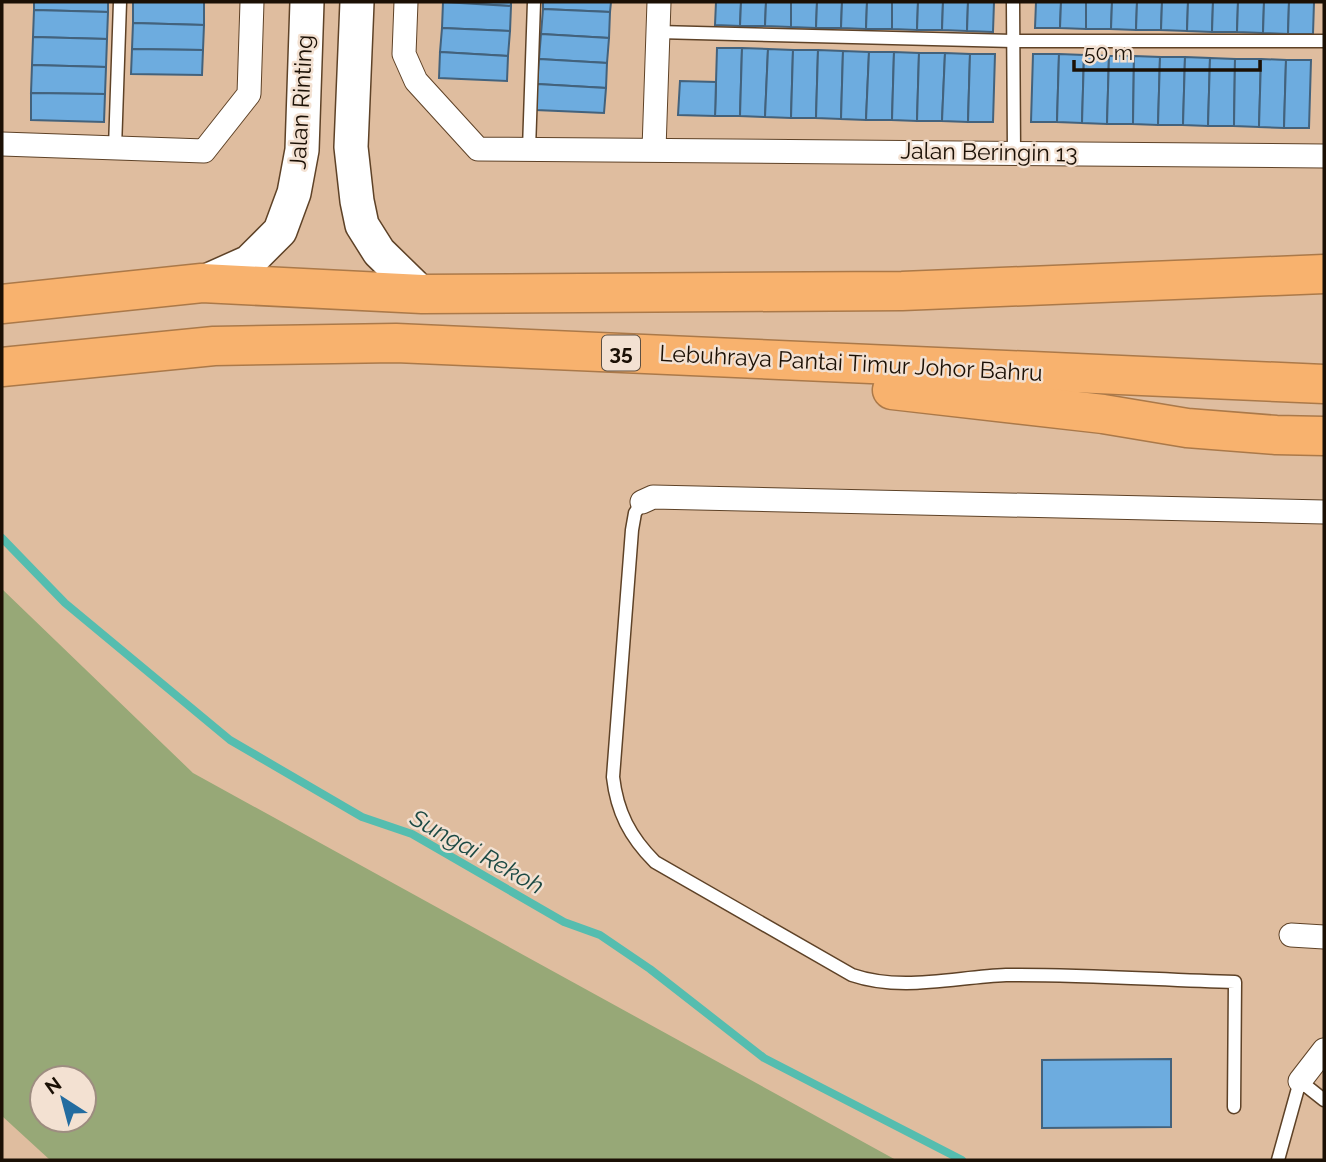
<svg xmlns="http://www.w3.org/2000/svg" width="1326" height="1162" viewBox="0 0 1326 1162" font-family="Raleway,sans-serif">
<style>
.green{fill:#97a877;fill-rule:evenodd}
.lines{fill:none;stroke-linecap:round;stroke-linejoin:round}
.stream{stroke:#55bdaf;stroke-width:8}
.building{fill:#6dacdf;stroke:#43627c;stroke-width:2}
.lane-casing{stroke:#5e4227;stroke-width:15}
.street-casing{stroke:#5e4227;stroke-width:25}
.secondary-casing{stroke:#5e4227;stroke-width:36}
.highway-casing{stroke:#ab7949;stroke-width:41}
.lane{stroke:#fff;stroke-width:12}
.street{stroke:#fff;stroke-width:23}
.secondary{stroke:#fff;stroke-width:33}
.highway{stroke:#f8b26e;stroke-width:38}
.labels{text-anchor:middle;stroke-width:5;stroke-linejoin:round;paint-order:stroke}
.shield{fill:#f3e1d2;stroke:#5c4f42;stroke-width:2}
.shield-label{font-size:21px;font-weight:bold;fill:#1b1005}
.street-label{font-size:23px;fill:#1b1005;stroke:#f3e1d2}
.water-label{font-size:24px;font-style:italic;fill:#1c4a44;stroke:#f3e1d2}
</style>
<rect width="100%" height="100%" fill="#dfbd9f"/>
<path class="green" d="M 2,589 L 193,773 L 896,1160 L 50,1160 L 2,1116 ZM 42,1078 L 84,1078 L 84,1120 L 42,1120 Z"/>
<g class="lines">
<polyline class="stream" points="2,538 65,603 230,740 362,817 412,834 564,922 600,935 650,969 764,1058 962,1160"/>
</g>
<g class="building">
<polygon points="34,2 108,2 108,12 34,10"/>
<polygon points="133,2 204,2 204,25 133,23"/>
<polygon points="443,2 511,2 511,6"/>
<polygon points="443,2 511,6 510,31 442,28"/>
<polygon points="543,2 611,2 610,12 543,9"/>
<polygon points="716,2 741,2 740,26 715,25"/>
<polygon points="741,2 766,2 765,26 740,26"/>
<polygon points="766,2 791,2 791,27 765,26"/>
<polygon points="791,2 817,2 816,28 791,27"/>
<polygon points="817,2 842,2 841,28 816,28"/>
<polygon points="842,2 867,2 866,29 841,28"/>
<polygon points="867,2 892,2 892,29 866,29"/>
<polygon points="892,2 918,2 917,30 892,29"/>
<polygon points="918,2 943,2 942,30 917,30"/>
<polygon points="943,2 968,2 967,31 942,30"/>
<polygon points="968,2 994,2 993,32 967,31"/>
<polygon points="1036,2 1061,2 1060,28 1035,28"/>
<polygon points="1061,2 1086,2 1086,29 1060,28"/>
<polygon points="1086,2 1112,2 1111,29 1086,29"/>
<polygon points="1112,2 1137,2 1136,30 1111,29"/>
<polygon points="1137,2 1162,2 1161,30 1136,30"/>
<polygon points="1162,2 1188,2 1187,31 1161,30"/>
<polygon points="1188,2 1213,2 1212,32 1187,31"/>
<polygon points="1213,2 1238,2 1237,32 1212,32"/>
<polygon points="1238,2 1264,2 1263,33 1237,32"/>
<polygon points="1264,2 1289,2 1288,34 1263,33"/>
<polygon points="1289,2 1314,2 1313,34 1288,34"/>
<polygon points="543,9 610,12 609,38 541,34"/>
<polygon points="34,10 108,12 107,39 33,37"/>
<polygon points="133,23 204,25 203,50 132,49"/>
<polygon points="442,28 510,31 508,56 440,52"/>
<polygon points="541,34 609,38 607,63 539,59"/>
<polygon points="33,37 107,39 106,67 32,65"/>
<polygon points="717,48 742,48 740,116 715,116"/>
<polygon points="742,48 768,49 765,117 740,116"/>
<polygon points="132,49 203,50 202,75 131,74"/>
<polygon points="768,49 793,50 791,118 765,117"/>
<polygon points="793,50 818,50 816,118 791,118"/>
<polygon points="818,50 843,51 841,119 816,118"/>
<polygon points="843,51 869,52 866,120 841,119"/>
<polygon points="440,52 508,56 507,81 439,78"/>
<polygon points="869,52 894,52 892,120 866,120"/>
<polygon points="894,52 919,53 917,121 892,120"/>
<polygon points="919,53 945,53 942,121 917,121"/>
<polygon points="945,53 970,54 968,122 942,121"/>
<polygon points="970,54 995,54 993,122 968,122"/>
<polygon points="1033,54 1059,54 1057,122 1031,122"/>
<polygon points="1059,54 1084,55 1082,123 1057,122"/>
<polygon points="1084,55 1109,56 1107,124 1082,123"/>
<polygon points="1109,56 1134,56 1133,124 1107,124"/>
<polygon points="1134,56 1160,57 1158,125 1133,124"/>
<polygon points="1160,57 1185,57 1183,125 1158,125"/>
<polygon points="1185,57 1210,58 1208,126 1183,125"/>
<polygon points="1210,58 1235,59 1234,126 1208,126"/>
<polygon points="539,59 607,63 606,88 537,84"/>
<polygon points="1235,59 1261,59 1259,127 1234,126"/>
<polygon points="1261,59 1286,60 1284,128 1259,127"/>
<polygon points="1286,60 1311,60 1309,128 1284,128"/>
<polygon points="32,65 106,67 105,94 31,93"/>
<polygon points="680,81 716,82 715,116 678,115"/>
<polygon points="537,84 606,88 604,113 536,110"/>
<polygon points="31,93 105,94 104,122 31,120"/>
<polygon points="1171,1059 1171,1127 1042,1128 1042,1060"/>
</g>
<g class="lines">
<defs>
<g id="lane">
<polyline points="1013,2 1014,153"/>
<polyline points="658,32 1013,41 1324,41"/>
<polyline points="115,148 120,2"/>
<polyline points="529,149 534,2"/>
<path d="M 642,502 L 635,513 L 632,530 L 613,777 C 617,812 630,837 655,862 L 852,975 C 902,992 955,977 1006,975 C 1082,974 1159,980 1235,982 L 1234,1107"/>
<polyline points="1278,1160 1300,1081 1324,1100"/>
</g>
<g id="street">
<polyline points="406,2 404,54 416,81 478,149 1324,156"/>
<polyline points="2,144 204,151 249,94 252,2"/>
<polyline points="654,149 659,2"/>
<polyline points="642,502 653,497 1324,512"/>
<polyline points="1291,935 1324,937"/>
<polyline points="1300,1081 1324,1050"/>
</g>
<g id="secondary">
<polyline points="357,2 351,147 357,201 362,225 379,252 422,294"/>
<polyline points="202,283 249,262 280,231 294,193 302,150 307,2"/>
</g>
<g id="highway">
<polyline points="2,304 202,283 422,294 902,291 1324,274"/>
<polyline points="2,367 214,346 396,343 1324,384"/>
<polyline points="892,390 1103,414 1187,428 1276,435 1324,436"/>
</g>
</defs>
<use href="#lane" class="lane-casing"/>
<use href="#street" class="street-casing"/>
<use href="#secondary" class="secondary-casing"/>
<use href="#highway" class="highway-casing"/>
<use href="#lane" class="lane"/>
<use href="#street" class="street"/>
<use href="#secondary" class="secondary"/>
<use href="#highway" class="highway"/>
</g>
<g class="labels">
<rect class="shield" x="602" y="335.5" width="38" height="35" rx="5"/>
<g class="shield-label">
<text x="621" y="360">35</text>
</g>
<g class="street-label">
<text transform="translate(301 102) rotate(-87)" y="8">Jalan Rinting</text>
<text transform="translate(989 152) rotate(1)" y="8">Jalan Beringin 13</text>
<text transform="translate(851 363) rotate(3)" y="8">Lebuhraya Pantai Timur Johor Bahru</text>
</g>
<g class="water-label">
<text transform="translate(477 852) rotate(29)" y="8">Sungai Rekoh</text>
</g>
</g>
<rect width="1326" height="1162" fill="none" stroke="#1b1005" stroke-width="7"/>
<g transform="translate(63 1099) rotate(324)"><circle r="33" fill="#f3e1d2" stroke="#9d8d80" stroke-width="2"/>
<path d="M0-5L12 26L0 18L-12 26Z" fill="#236ca0"/>
<text y="-10" font-size="19" font-weight="bold" text-anchor="middle" fill="#1b1005">N</text>
</g>
<path d="M1074 60v10h186v-10" fill="none" stroke="#1b1005" stroke-width="3.5"/>
<text x="1084" y="60" font-size="21" fill="#1b1005" stroke="#f3e1d2" stroke-width="5" paint-order="stroke">50 m</text>
</svg>
